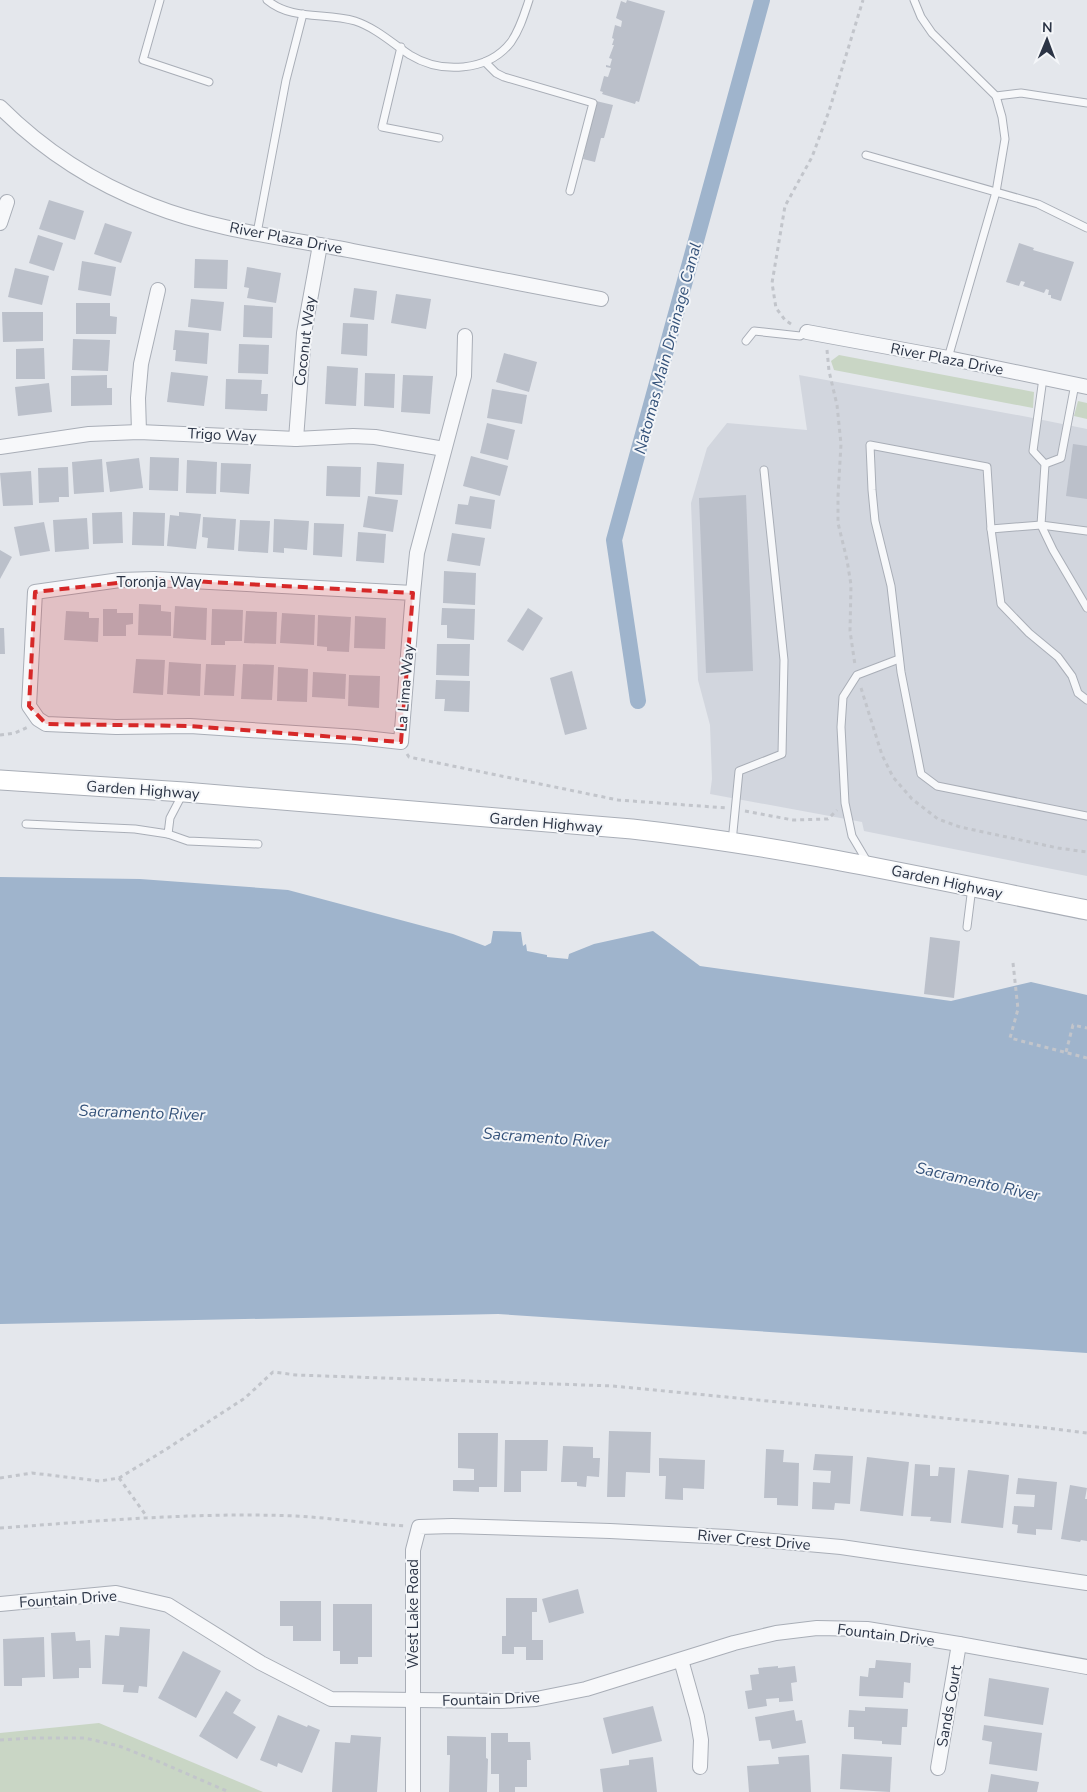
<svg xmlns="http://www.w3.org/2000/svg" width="1087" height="1792" viewBox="0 0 1087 1792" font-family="'Nunito Sans',sans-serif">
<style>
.built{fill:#d2d6de}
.green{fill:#c9d6c5}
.water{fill:#9fb4cc}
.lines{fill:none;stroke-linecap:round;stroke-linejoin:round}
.canal{stroke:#9fb4cc;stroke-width:16}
.building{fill:#bbc0ca}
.service-casing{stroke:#a9aeb7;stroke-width:9}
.minor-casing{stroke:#a9aeb7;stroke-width:16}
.secondary-casing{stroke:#a9aeb7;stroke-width:21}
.path{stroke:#c2c5cb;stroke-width:3;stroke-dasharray:4 4;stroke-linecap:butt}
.service{stroke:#f7f8fa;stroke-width:7}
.minor{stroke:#f7f8fa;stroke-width:14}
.secondary{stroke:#fff;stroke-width:19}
.marked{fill:#d62828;fill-opacity:0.2;stroke:#d62828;stroke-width:4;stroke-dasharray:10 6;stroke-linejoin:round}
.labels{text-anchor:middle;stroke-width:4;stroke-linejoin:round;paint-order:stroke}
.street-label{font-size:15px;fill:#2b3445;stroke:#f4f6f9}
.water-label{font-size:16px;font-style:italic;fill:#34527a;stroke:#f4f6f9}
</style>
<rect width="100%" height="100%" fill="#e4e7ec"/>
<polygon class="built" points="799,375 1028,417 1087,429 1087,876 864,831 862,822 710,794 712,779 710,725 698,680 691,503 707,448 727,423 807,430"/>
<g class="green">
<polygon points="839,355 1034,392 1033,408 834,370 831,361"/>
<polygon points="1078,401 1087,403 1087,419 1074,416"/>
<polygon points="99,1723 263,1792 0,1792 0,1733"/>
</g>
<polygon class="water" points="0,877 140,879 288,890 453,934 485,946 491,943 493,931 521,932 523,946 526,944 527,951 547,955 547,957 568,959 569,954 594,944 653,931 700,966 951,1001 1031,982 1087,995 1087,1353 498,1314 0,1324"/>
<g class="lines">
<polyline class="canal" points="638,701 614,540 762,0"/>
</g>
<g class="building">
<polygon points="627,0 665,11 639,102 636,101 635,104 602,94 603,92 600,91 604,76 608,77 611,68 606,67 606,65 610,66 612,59 609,58 614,45 612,45 614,39 612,38 615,25 621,27 622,21 616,18 621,1 626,3"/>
<polygon points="596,101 613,105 604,138 601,138 595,162 583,159"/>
<polygon points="49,200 84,211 75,240 39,229"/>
<polygon points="105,223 132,232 121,263 94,254"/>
<polygon points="38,235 63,243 54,271 29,263"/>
<polygon points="1019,243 1034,248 1033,250 1074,262 1061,301 1051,298 1051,295 1048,295 1049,290 1046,289 1044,293 1023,286 1025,282 1021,281 1019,286 1006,282"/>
<polygon points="195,259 228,260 227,289 194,288"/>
<polygon points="82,261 116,267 111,296 78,290"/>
<polygon points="247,267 281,273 276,303 247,298 249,288 244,287"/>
<polygon points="15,268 49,276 42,305 8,297"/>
<polygon points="354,288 377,291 374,320 350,317"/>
<polygon points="396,294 431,299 426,329 391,323"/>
<polygon points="191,299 224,302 221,331 188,327"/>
<polygon points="76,303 110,303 110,316 117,317 116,334 76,334"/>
<polygon points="244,305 273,307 272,338 243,337"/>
<polygon points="2,312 43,312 43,341 3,342"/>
<polygon points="343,323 368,324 367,356 341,354"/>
<polygon points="175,330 209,333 207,364 175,361 176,350 173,350"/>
<polygon points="73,339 110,340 108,371 72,370"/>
<polygon points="239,344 269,345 268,374 238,373"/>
<polygon points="44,348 45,379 16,379 16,349"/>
<polygon points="504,353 537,362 529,392 496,382"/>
<polygon points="327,366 358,368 356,406 325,404"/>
<polygon points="171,372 208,376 204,406 167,402"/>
<polygon points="365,373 395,374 394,408 364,406"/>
<polygon points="107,375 107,388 112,388 112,405 71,406 71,376"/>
<polygon points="403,375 433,376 430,414 401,412"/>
<polygon points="226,379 262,380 261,394 268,394 267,411 225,409"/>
<polygon points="49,383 52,412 18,416 15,387"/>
<polygon points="492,389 527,395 522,424 487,418"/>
<polygon points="487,423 515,430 508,460 480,453"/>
<polygon points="1073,444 1087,446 1087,499 1066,496"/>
<polygon points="471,456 508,466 500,496 463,486"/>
<polygon points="150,457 179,458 178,491 149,490"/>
<polygon points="139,458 143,488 110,492 106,462"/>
<polygon points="102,459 104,492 74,494 72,462"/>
<polygon points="187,460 217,462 216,494 186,493"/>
<polygon points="377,462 404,464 402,495 375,494"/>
<polygon points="221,463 251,464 249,494 220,492"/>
<polygon points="327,466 361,467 360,497 326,496"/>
<polygon points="68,467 69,497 59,497 59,502 39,503 38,468"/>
<polygon points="31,471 33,505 3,506 0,473"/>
<polygon points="746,495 753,671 706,673 699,498"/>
<polygon points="368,496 398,500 393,532 363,527"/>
<polygon points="470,496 495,500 491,529 455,524 458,504 468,505"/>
<polygon points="122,512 123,543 93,544 92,513"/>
<polygon points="133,512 165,513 164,546 132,545"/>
<polygon points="179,512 201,514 196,549 167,546 170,515 179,516"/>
<polygon points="203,517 236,519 234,550 207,548 208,538 202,537"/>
<polygon points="87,518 89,549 55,552 53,520"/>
<polygon points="274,519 309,521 307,550 284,548 284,553 273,552"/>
<polygon points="240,520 270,521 268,553 238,551"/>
<polygon points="44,522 50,551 20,556 14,527"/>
<polygon points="314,523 344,524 342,557 313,555"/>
<polygon points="358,532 386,534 384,563 356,561"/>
<polygon points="452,533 485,538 480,566 447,561"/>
<polygon points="0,550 12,557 0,579"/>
<polygon points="444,571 476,573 475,605 443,603"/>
<polygon points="139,604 161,605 161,611 171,612 171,636 138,635"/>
<polygon points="175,606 207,608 206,640 173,638"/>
<polygon points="442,608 475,609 474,640 447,638 447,625 441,625"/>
<polygon points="528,608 543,618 523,651 507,641"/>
<polygon points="103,609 117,609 117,613 133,613 133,624 126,625 126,636 103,636"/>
<polygon points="212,609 243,610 242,641 225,641 225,645 211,645"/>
<polygon points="66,611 89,612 89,618 99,618 98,642 64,640"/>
<polygon points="246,611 277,612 276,644 244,643"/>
<polygon points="282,613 315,615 314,645 280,643"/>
<polygon points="318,615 351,617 349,652 327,651 327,647 317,646"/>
<polygon points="355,616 386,618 385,649 354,648"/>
<polygon points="0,628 4,628 5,654 0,654"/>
<polygon points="437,644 470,644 469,676 436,675"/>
<polygon points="136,659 165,660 163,695 133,693"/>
<polygon points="169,662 201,664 200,696 167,694"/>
<polygon points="206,664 236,665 234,696 204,695"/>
<polygon points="243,664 274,665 272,700 241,699"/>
<polygon points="278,667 308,669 307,702 277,701"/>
<polygon points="572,671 587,729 565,735 550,678"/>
<polygon points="313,672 346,674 345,699 312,697"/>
<polygon points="349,675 380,676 379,708 348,706"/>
<polygon points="436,680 470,681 469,712 444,711 445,699 435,699"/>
<polygon points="930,937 960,941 954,998 924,994"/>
<polygon points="609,1431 651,1432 650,1473 626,1472 625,1497 607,1497"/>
<polygon points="458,1433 498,1433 497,1487 479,1487 479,1492 453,1491 453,1480 474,1480 474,1469 458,1468"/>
<polygon points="505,1440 548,1440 547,1471 521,1471 521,1492 504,1492"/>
<polygon points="563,1446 593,1447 593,1458 600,1458 599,1477 587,1476 586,1487 577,1486 577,1482 561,1482"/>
<polygon points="766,1449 784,1450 783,1462 799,1463 798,1506 777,1505 777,1498 764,1498"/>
<polygon points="815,1454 853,1456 850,1504 835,1503 834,1510 812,1509 813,1482 830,1483 831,1471 813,1470"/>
<polygon points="867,1457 909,1462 903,1516 860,1511"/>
<polygon points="659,1458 705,1460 704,1489 683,1488 683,1500 665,1499 666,1476 659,1476"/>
<polygon points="915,1464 930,1465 930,1476 938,1476 939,1467 955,1468 951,1523 930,1521 931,1517 911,1516"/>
<polygon points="968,1470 1009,1475 1003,1528 961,1523"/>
<polygon points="1018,1478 1057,1482 1052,1530 1036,1529 1036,1535 1017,1533 1018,1525 1012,1524 1014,1506 1034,1507 1035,1495 1016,1494"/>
<polygon points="1070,1485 1087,1488 1085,1499 1087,1499 1087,1541 1081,1540 1080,1542 1061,1539"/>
<polygon points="578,1589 584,1613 549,1623 542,1599"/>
<polygon points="506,1598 537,1598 537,1612 532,1612 532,1640 543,1640 543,1660 526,1660 526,1647 514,1647 514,1654 502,1654 502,1636 506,1636"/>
<polygon points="280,1601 321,1601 321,1641 293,1641 293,1626 280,1626"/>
<polygon points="333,1604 372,1604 372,1657 358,1657 358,1664 340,1664 340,1651 333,1651"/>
<polygon points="120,1627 150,1629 147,1687 139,1686 138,1693 123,1692 124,1685 102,1684 105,1635 119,1636"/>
<polygon points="75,1632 76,1641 90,1640 91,1668 79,1668 79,1678 53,1679 51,1633"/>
<polygon points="44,1637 45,1677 22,1678 22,1686 4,1686 3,1639"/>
<polygon points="183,1651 221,1671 196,1718 158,1698"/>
<polygon points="876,1660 911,1663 910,1683 904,1682 903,1698 859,1696 860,1676 868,1677 869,1668 875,1668"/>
<polygon points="778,1666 778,1668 795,1666 797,1682 791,1683 793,1701 779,1702 779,1698 766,1699 767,1706 748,1709 745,1691 752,1690 750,1675 759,1674 758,1668"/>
<polygon points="989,1678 1049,1688 1043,1725 984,1716"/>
<polygon points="226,1691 241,1700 233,1713 256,1727 237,1759 199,1736"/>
<polygon points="653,1706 662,1741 612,1754 603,1718"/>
<polygon points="865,1707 908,1709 907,1727 902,1727 901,1745 882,1744 882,1741 854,1739 854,1727 848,1727 849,1710 865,1711"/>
<polygon points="794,1710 796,1721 802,1720 806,1743 772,1749 770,1740 759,1741 755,1717"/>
<polygon points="278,1715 307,1727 308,1725 320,1730 302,1773 278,1763 277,1767 260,1760"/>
<polygon points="984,1725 1042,1733 1037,1771 989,1764 992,1742 982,1740"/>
<polygon points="491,1733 508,1733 508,1742 530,1742 531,1760 527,1760 527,1787 515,1787 515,1792 499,1792 499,1774 491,1774"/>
<polygon points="351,1735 381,1737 377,1792 332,1792 335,1742 350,1743"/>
<polygon points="447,1736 486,1737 486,1758 488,1759 487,1792 449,1792 450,1755 447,1755"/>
<polygon points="842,1754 892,1757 890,1792 840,1789"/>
<polygon points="809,1755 811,1792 749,1792 747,1766 779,1764 778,1757"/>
<polygon points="653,1757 657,1792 603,1792 600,1769 629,1765 629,1760"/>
<polygon points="991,1774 1039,1782 1037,1792 988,1792"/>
</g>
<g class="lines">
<defs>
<g id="service">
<polyline points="160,0 143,60 209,82"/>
<path d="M 267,0 C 292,21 326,12 355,21 C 376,28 392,43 410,55 C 441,74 488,72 511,42 C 520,29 524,15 529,0"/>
<polyline points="914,0 921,17 932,33 996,96 1002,117 1005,139 996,192 948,358"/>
<polyline points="401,47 382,127 439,138"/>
<polyline points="485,62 496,73 504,77 593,103 570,191"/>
<polyline points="996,96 1021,93 1087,103"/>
<polyline points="866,155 1038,204 1087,228"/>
<polyline points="257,233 286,80 303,14"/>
<polyline points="746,341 754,331 800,336 807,332"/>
<polyline points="1043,378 1033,451 1045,464 1041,525 1087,531"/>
<polyline points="1045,464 1061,458 1075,384"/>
<polyline points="991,529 1041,525 1053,550 1087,608"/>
<polyline points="1087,700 1078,693 1072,676 1058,657 1029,633 1001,604 991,529 987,467 870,445 872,490 875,521 891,586 901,672 921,774 937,786 1087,816"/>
<polyline points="26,824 135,829 168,834 170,818 182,795"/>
<polyline points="168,834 188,841 258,844"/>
<polyline points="732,842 739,771 782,754 784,660 764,470"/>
<polyline points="868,863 852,836 845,803 841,727 843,697 857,675 899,659"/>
<polyline points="967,927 972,887"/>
</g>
<g id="minor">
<path d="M 0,107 C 43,150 94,183 151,205 C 214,230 286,238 353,251 C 436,267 518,283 601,299"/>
<polyline points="0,223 7,202"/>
<polyline points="807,332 948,358 1087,387"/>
<polyline points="139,432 138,398 141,364 158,290"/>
<polyline points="296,439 304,333 320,245"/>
<polyline points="0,447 89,434 139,432 296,439 353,436 375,437 444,449"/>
<polyline points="413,593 154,579 120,580 35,592 29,706 38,719 46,724 116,727 190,726 356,737 401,742 413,593 417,553 464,376 465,336"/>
<polyline points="0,1604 116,1593 168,1605 261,1663 331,1699 502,1701 536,1699 586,1689 734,1643 776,1633 817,1628 867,1629 959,1644 1087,1667"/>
<polyline points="681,1660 697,1717 701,1740 700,1767"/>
<polyline points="938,1768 959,1644"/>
<polyline points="413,1792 413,1550 419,1527 452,1526 610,1531 727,1537 841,1547 1087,1583"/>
</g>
<path id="secondary" d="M 0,780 L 184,792 L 632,829 C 785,846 936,880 1087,910"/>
</defs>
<use href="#service" class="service-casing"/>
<use href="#minor" class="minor-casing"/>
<use href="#secondary" class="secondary-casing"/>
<g class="path">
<polyline points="791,324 785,320 776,308 772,283 785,206 812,157 829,111 863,0"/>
<polyline points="827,350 829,371 837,405 841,444 838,496 838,523 847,560 851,585 850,631 855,665"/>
<polyline points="861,688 882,755 893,777 912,799 938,819 960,827 1058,848 1087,852"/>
<polyline points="0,735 15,733 28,727"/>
<polyline points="407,754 409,757 618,800 727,808"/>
<polyline points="745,811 793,820 828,819 837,810"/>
<polyline points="1013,963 1018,1009 1010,1038 1087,1058"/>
<polyline points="1066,1052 1073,1025 1087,1028"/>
<polyline points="0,1478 32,1473 100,1481 119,1478 165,1450 245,1398 273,1372 296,1375 613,1386 1047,1428 1087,1433"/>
<polyline points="119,1478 147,1517"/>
<path d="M 0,1528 C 98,1521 197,1512 296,1516 C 333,1518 369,1524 406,1526"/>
<polyline points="0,1740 30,1738 85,1738 119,1746 162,1763 229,1792"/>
</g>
<use href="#service" class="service"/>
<use href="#minor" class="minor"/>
<use href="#secondary" class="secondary"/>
</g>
<path class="marked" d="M 154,579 L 413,593 L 401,742 L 190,726 L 46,724 L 29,706 L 35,592 Z"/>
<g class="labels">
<g class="street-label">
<text transform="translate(286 238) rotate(11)" y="5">River Plaza Drive</text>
<text transform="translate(305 341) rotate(-83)" y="5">Coconut Way</text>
<text transform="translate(947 359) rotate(11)" y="5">River Plaza Drive</text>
<text transform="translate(222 435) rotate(3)" y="5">Trigo Way</text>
<text x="159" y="587">Toronja Way</text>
<text transform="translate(405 688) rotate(-85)" y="5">La Lima Way</text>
<text transform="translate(143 790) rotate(4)" y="5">Garden Highway</text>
<text transform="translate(546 823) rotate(5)" y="5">Garden Highway</text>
<text transform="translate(947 882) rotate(12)" y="5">Garden Highway</text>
<text transform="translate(754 1540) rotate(5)" y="5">River Crest Drive</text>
<text transform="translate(68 1599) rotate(-4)" y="5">Fountain Drive</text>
<text transform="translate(413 1614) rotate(-90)" y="5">West Lake Road</text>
<text transform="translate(886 1635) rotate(7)" y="5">Fountain Drive</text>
<text transform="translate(491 1699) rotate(-2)" y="5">Fountain Drive</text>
<text transform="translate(949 1706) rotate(-80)" y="5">Sands Court</text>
</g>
<g class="water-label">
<text transform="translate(667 348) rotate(-75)" y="6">Natomas Main Drainage Canal</text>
<text transform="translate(142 1112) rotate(2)" y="6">Sacramento River</text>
<text transform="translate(546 1137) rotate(4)" y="6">Sacramento River</text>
<text transform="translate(978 1181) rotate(13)" y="6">Sacramento River</text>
</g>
</g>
<g transform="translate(1047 40) rotate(1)" stroke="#f4f6f9" stroke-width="4" paint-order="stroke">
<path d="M0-4L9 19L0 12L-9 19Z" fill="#2b3445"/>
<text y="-8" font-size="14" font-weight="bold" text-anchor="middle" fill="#2b3445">N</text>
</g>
</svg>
